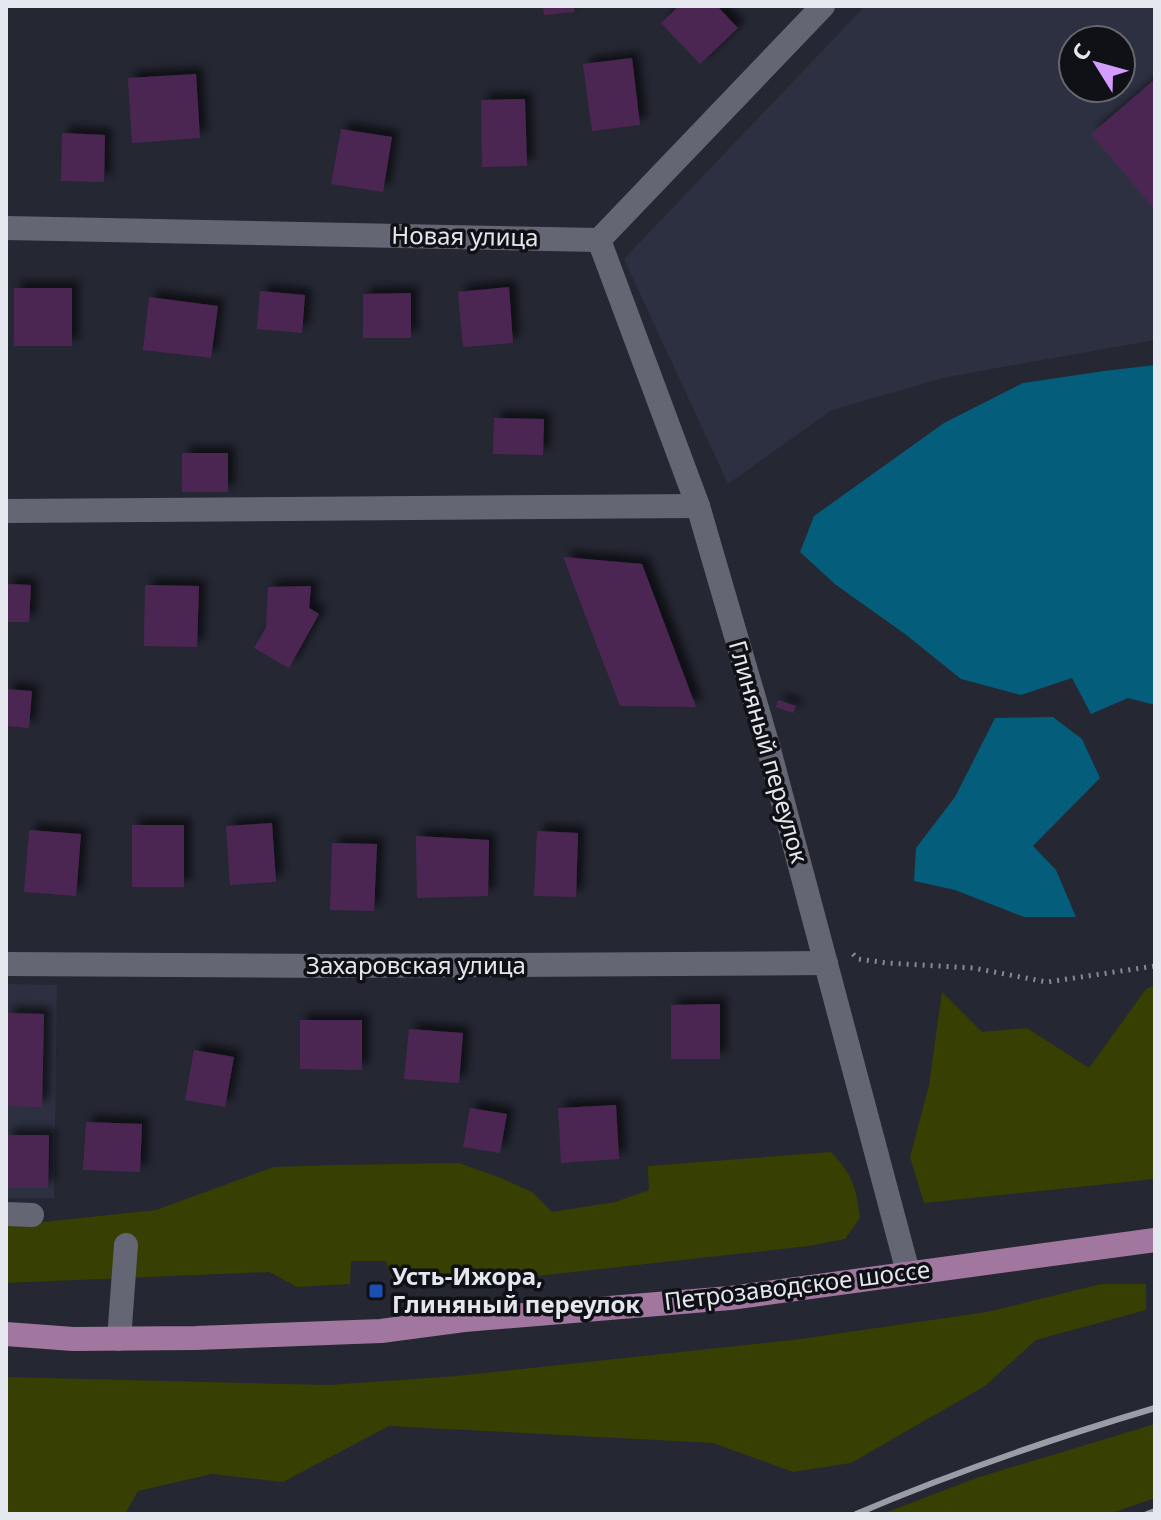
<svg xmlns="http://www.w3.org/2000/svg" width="1161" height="1520" viewBox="0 0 1161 1520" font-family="'Noto Sans',sans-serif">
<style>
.built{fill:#2d3041;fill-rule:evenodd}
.green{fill:#373f02}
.water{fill:#045d7a}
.building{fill:#4c2753;filter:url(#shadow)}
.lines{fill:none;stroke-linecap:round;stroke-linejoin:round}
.path{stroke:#888a94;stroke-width:5;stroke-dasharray:2 6;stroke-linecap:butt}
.minor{stroke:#646674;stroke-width:24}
.major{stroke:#a1779f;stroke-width:24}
.rail{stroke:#9a9ca6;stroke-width:6}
.transit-dot{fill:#1a4fb4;stroke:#101116;stroke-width:3}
.labels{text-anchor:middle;stroke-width:7;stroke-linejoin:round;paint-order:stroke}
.street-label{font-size:24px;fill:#e5e7ef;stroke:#101116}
.poi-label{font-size:24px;font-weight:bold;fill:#e5e7ef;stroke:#101116;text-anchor:start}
</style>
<defs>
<filter id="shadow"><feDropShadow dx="7" dy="-7" stdDeviation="4" flood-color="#0009"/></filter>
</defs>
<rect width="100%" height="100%" fill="#252733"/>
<g class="built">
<path d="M 865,6 L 1155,6 L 1155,340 L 947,377 L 832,410 L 728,484 L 624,259 ZM 1073,40 L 1121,40 L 1121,88 L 1073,88 Z"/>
<polygon points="6,984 57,985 54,1198 6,1198"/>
</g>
<g class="green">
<polygon points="1155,985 1155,1179 924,1203 910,1157 929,1085 942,992 982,1032 1027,1028 1089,1068 1146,989"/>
<path d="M 831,1152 C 853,1175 856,1187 860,1218 L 845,1239 L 809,1246 L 465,1284 L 393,1281 L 386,1261 L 351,1261 L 350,1284 L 297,1287 L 269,1272 L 6,1283 L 6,1226 L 156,1210 L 274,1167 L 335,1165 L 459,1163 L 501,1178 L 532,1192 L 552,1212 L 615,1202 L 649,1190 L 648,1166 Z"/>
<polygon points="1101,1284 1146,1284 1146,1310 1036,1340 985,1386 851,1463 793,1472 713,1443 389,1426 283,1482 212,1474 138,1491 125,1514 6,1514 6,1377 329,1385 457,1376 793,1340 987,1312"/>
<polygon points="1155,1424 1155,1498 1109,1514 882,1514 976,1478"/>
</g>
<g class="water">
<polygon points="1155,365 1155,705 1128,698 1091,714 1072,678 1021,695 961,679 905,634 836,585 800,552 814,516 944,423 1023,383 1104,371"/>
<polygon points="1053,717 1082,739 1100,778 1033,846 1056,870 1076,917 1024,917 955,890 914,881 916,848 955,797 995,718"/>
</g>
<g class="building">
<polygon points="543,6 574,6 574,12 544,15"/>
<polygon points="679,6 717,6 738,28 700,64 661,23"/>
<polygon points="632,58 640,125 592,131 583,64"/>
<polygon points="196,74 200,138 132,143 128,78"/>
<polygon points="1155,79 1155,210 1091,134"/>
<polygon points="525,99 527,166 482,167 481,100"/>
<polygon points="341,129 392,137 383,192 331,184"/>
<polygon points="62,133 105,135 104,182 61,181"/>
<polygon points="509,287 513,343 463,347 458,292"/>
<rect x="14" y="288" width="58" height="58"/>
<polygon points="260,291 305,295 302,333 257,329"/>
<polygon points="411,293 411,338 363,338 363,294"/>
<polygon points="149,297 218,306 211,358 143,350"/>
<polygon points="494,418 544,419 543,455 493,454"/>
<rect x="182" y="453" width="46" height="39"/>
<polygon points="563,557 642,564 696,707 620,706"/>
<polygon points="6,584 31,585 29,622 6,622"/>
<polygon points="145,585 199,586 197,647 144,646"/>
<polygon points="311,586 309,608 319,614 289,668 254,648 266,627 268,587"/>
<polygon points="6,689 32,691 29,728 6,726"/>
<polygon points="778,700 796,706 793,713 776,707"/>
<polygon points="272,823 276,882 230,885 226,826"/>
<rect x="132" y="825" width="52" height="62"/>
<polygon points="29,830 81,834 76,896 24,892"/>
<polygon points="537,831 578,833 576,897 534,896"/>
<polygon points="416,836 489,840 488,896 417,898"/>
<polygon points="332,843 377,844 374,911 330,910"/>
<polygon points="720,1004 720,1059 671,1059 671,1005"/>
<polygon points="6,1013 44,1014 42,1107 6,1106"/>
<polygon points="300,1020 362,1020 362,1070 300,1069"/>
<polygon points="409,1029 463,1033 459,1083 404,1079"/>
<polygon points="194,1050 234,1057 225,1107 185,1100"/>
<polygon points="616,1105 619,1159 561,1163 558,1108"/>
<polygon points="470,1108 507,1114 500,1153 463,1147"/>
<polygon points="86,1122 142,1124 140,1172 83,1170"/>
<polygon points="6,1135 49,1135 48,1188 6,1188"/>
</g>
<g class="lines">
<polyline class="path" points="853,954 858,959 887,963 973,968 1047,982 1155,966"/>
<g class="minor">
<polyline points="6,228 599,240 823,6"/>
<polyline points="599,240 698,506 768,746 908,1272"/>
<polyline points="6,511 698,506"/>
<polyline points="6,964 333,966 826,963"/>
<polyline points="6,1214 32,1215"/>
<polyline points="119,1339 126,1245"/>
</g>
<polyline class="major" points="6,1334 73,1339 196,1338 381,1331 464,1320 730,1298 1155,1240"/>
<g class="rail">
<path d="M 856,1514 C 954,1472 1054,1438 1155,1408"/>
<polyline points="1147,1514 1155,1511"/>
</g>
</g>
<rect class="transit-dot" x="368" y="1283" width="16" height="16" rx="4"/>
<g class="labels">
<g class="street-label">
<text transform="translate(465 237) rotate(1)" y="8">Новая улица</text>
<text transform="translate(768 752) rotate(74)" y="8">Глиняный переулок</text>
<text x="416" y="974">Захаровская улица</text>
<text transform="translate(797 1286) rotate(-7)" y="8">Петрозаводское шоссе</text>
</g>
<g class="poi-label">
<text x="392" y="1285">Усть-Ижора,<tspan x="392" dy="28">Глиняный переулок</tspan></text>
</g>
</g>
<rect width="1161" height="1520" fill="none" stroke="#e5e7ef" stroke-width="16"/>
<g transform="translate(1097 64) rotate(307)"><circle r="38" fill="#101116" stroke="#65676d" stroke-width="2"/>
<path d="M0-6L14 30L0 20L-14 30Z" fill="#d49cfc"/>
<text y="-12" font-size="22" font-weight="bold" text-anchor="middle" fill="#e5e7ef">С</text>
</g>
</svg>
